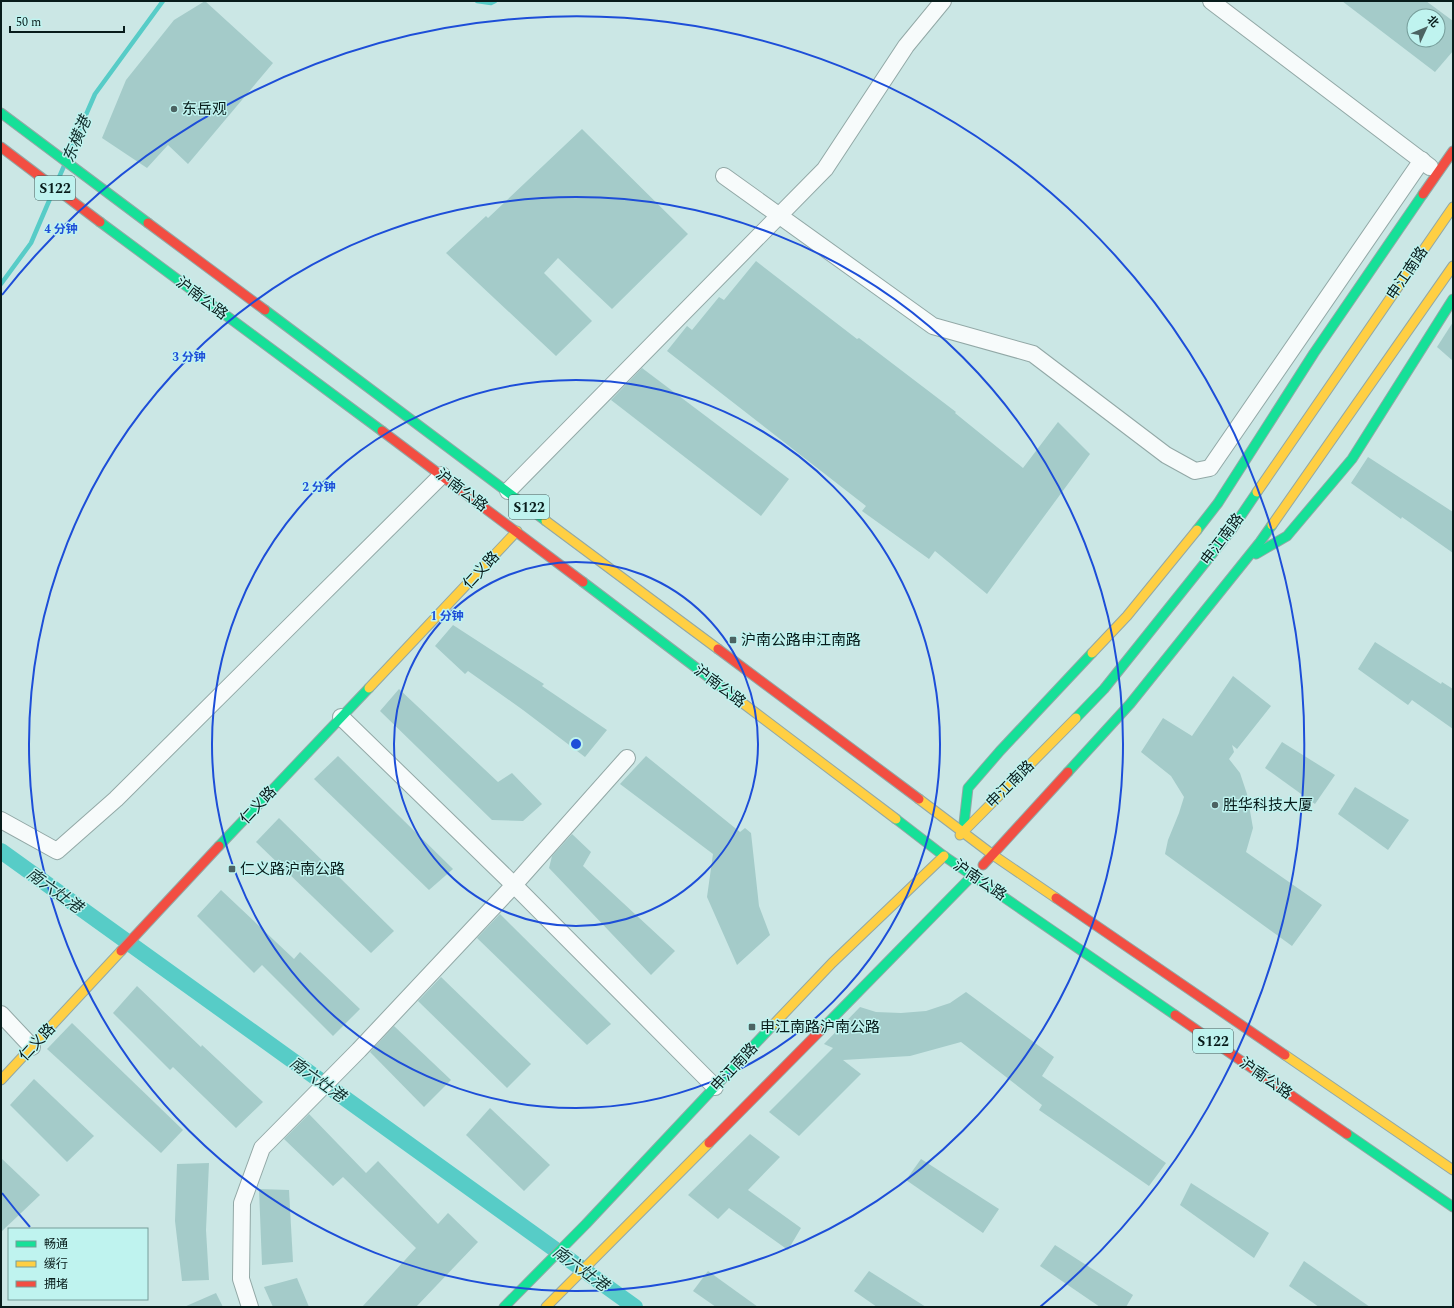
<svg xmlns="http://www.w3.org/2000/svg" width="1454" height="1308" viewBox="0 0 1454 1308" font-family="Spectral,'Noto Sans SC',serif">
<style>
.lines{fill:none;stroke-linecap:round;stroke-linejoin:round}
.stream{stroke:#57ccc7;stroke-width:4.5}
.canal{stroke:#57ccc7;stroke-width:16}
.building{fill:#a4cbc9;fill-rule:evenodd}
.street-casing{stroke:#92a8a6;stroke-width:18}
.fast-casing{stroke:#92a8a6;stroke-width:11}
.slow-casing{stroke:#92a8a6;stroke-width:11}
.jam-casing{stroke:#92a8a6;stroke-width:11}
.street{stroke:#f7fbfb;stroke-width:16}
.fast{stroke:#16e098;stroke-width:9}
.slow{stroke:#ffcf43;stroke-width:9}
.jam{stroke:#f24e42;stroke-width:9}
.ring{fill:none;stroke:#1d4ed8;stroke-width:2}
.poi-dot{fill:#4c6362;stroke:#bff3ef;stroke-width:1.5}
.labels{text-anchor:middle;stroke-width:3;stroke-linejoin:round;paint-order:stroke}
.shield{fill:#bff3ef;stroke:#3f5c5b;stroke-width:1}
.shield-label{font-size:14px;font-weight:bold;fill:#081c1b}
.poi-label{font-size:15px;fill:#081c1b;stroke:#bff3ef;text-anchor:start}
.street-label{font-size:15px;fill:#081c1b;stroke:#bff3ef}
.water-label{font-size:16px;font-style:italic;fill:#12302e;stroke:#bff3ef}
.centre{fill:#1d4ed8;stroke:#bff3ef;stroke-width:2}
.ring-label{font-size:12px;text-anchor:middle;font-weight:bold;fill:#1d4ed8;stroke:#bff3ef;stroke-width:3;stroke-linejoin:round;paint-order:stroke}
</style>
<rect width="100%" height="100%" fill="#cbe7e5"/>
<g class="lines">
<g class="stream">
<polyline points="477,1 491,3 495,1"/>
<polyline points="68,156 95,94 163,1"/>
<polyline points="57,182 64,166"/>
<polyline points="1,284 31,243 52,194"/>
</g>
<polyline class="canal" points="1,851 635,1307"/>
</g>
<g class="building">
<polygon points="205,1 273,63 188,164 168,145 147,168 102,138 126,80 174,20"/>
<path d="M 1342,1 L 1426,1 L 1453,21 L 1453,51 L 1435,72 ZM 1414,16 L 1438,16 L 1438,40 L 1414,40 Z"/>
<polygon points="582,129 688,234 612,309 558,258 544,273 592,321 556,356 446,253 486,216 488,218"/>
<polygon points="756,261 857,339 859,338 956,412 955,413 1023,468 1058,422 1090,454 987,594 935,551 929,559 862,511 866,506 667,351 687,326 692,330 719,297 724,300"/>
<polygon points="1453,322 1453,361 1437,347"/>
<polygon points="642,368 789,479 761,516 611,400"/>
<polygon points="1368,457 1453,512 1453,553 1402,517 1401,519 1351,483"/>
<polygon points="453,625 544,684 542,686 607,730 585,757 523,710 468,671 465,674 435,646"/>
<polygon points="1375,642 1441,684 1442,682 1453,689 1453,729 1412,700 1408,705 1358,669"/>
<polygon points="1233,676 1271,706 1237,749 1232,745 1234,752 1229,759 1240,773 1247,794 1253,828 1246,852 1322,905 1292,946 1165,854 1168,840 1179,813 1184,797 1171,776 1141,752 1163,718 1192,736"/>
<polygon points="399,689 498,782 512,773 542,804 523,821 492,820 380,711"/>
<polygon points="1282,742 1335,775 1315,804 1265,768"/>
<polygon points="338,756 453,869 429,890 314,779"/>
<polygon points="646,756 740,832 745,828 751,833 759,906 770,935 737,965 707,897 713,854 620,784"/>
<polygon points="1355,787 1409,820 1388,850 1338,814"/>
<polygon points="279,818 394,931 371,953 256,842"/>
<polygon points="572,834 591,852 583,866 675,951 651,975 549,868 552,856"/>
<polygon points="221,890 294,959 300,952 360,1009 333,1036 262,965 254,973 197,916"/>
<polygon points="500,914 611,1024 587,1045 477,938"/>
<polygon points="441,977 531,1064 507,1088 418,1001"/>
<polygon points="137,986 201,1047 202,1045 263,1102 236,1128 173,1067 170,1070 113,1013"/>
<polygon points="966,992 1054,1057 1042,1076 1166,1163 1149,1186 1039,1110 1042,1105 961,1042 910,1056 843,1060 861,1074 799,1136 769,1112 833,1048 824,1044 860,1007 876,1012 901,1013 926,1011 950,1003"/>
<polygon points="72,1023 183,1130 161,1153 47,1049"/>
<polygon points="394,1026 451,1080 424,1107 370,1052"/>
<polygon points="34,1079 94,1136 67,1162 10,1105"/>
<polygon points="490,1108 550,1165 524,1191 466,1135"/>
<polygon points="309,1114 366,1173 378,1161 438,1224 448,1213 478,1242 416,1307 362,1307 416,1248 343,1177 333,1186 284,1139"/>
<polygon points="750,1134 780,1157 748,1190 801,1228 788,1250 729,1208 718,1219 688,1195"/>
<polygon points="1,1158 40,1195 1,1232"/>
<polygon points="921,1159 999,1209 983,1233 906,1180"/>
<polygon points="209,1163 206,1230 209,1280 182,1281 175,1221 177,1164"/>
<polygon points="1191,1183 1269,1233 1254,1258 1180,1205"/>
<polygon points="259,1189 289,1190 293,1262 262,1265"/>
<polygon points="1055,1245 1133,1295 1126,1307 1100,1307 1040,1266"/>
<polygon points="1304,1261 1370,1307 1319,1307 1289,1286"/>
<polygon points="708,1271 758,1307 716,1307 693,1291"/>
<polygon points="869,1271 926,1307 877,1307 854,1291"/>
<polygon points="297,1278 309,1307 273,1307 264,1287"/>
<polygon points="216,1293 223,1307 184,1307"/>
</g>
<g class="lines">
<defs>
<g id="street">
<polyline points="1211,1 1430,167"/>
<polyline points="724,176 933,326 1033,354 1166,455 1195,471 1210,468 1422,160"/>
<polyline points="508,491 825,169 906,46 943,1"/>
<polyline points="341,717 514,885 715,1087"/>
<polyline points="1,820 57,851 116,799 442,475"/>
<polyline points="1,1014 32,1047"/>
<polyline points="250,1307 241,1279 242,1203 262,1148 359,1050 514,885 627,758"/>
</g>
<g id="fast">
<polyline points="1,113 148,223"/>
<polyline points="100,222 382,431"/>
<polyline points="265,310 546,521"/>
<polyline points="1197,530 1218,503 1314,353 1423,194"/>
<polyline points="1256,554 1287,536 1352,459 1453,299"/>
<polyline points="583,582 736,698"/>
<polyline points="1076,718 1104,689 1232,529 1257,492"/>
<polyline points="1068,772 1130,704 1260,542 1272,525"/>
<polyline points="896,819 944,856 1175,1015"/>
<polyline points="963,832 968,788 1000,751 1092,653"/>
<polyline points="219,846 369,688"/>
<polyline points="821,1030 973,875"/>
<polyline points="1347,1134 1453,1207"/>
<polyline points="504,1307 586,1224 773,1025"/>
</g>
<g id="slow">
<polyline points="1257,492 1453,207"/>
<polyline points="546,521 718,649"/>
<polyline points="1272,525 1453,266"/>
<polyline points="1092,653 1127,616 1197,530"/>
<polyline points="369,688 517,531"/>
<polyline points="736,698 896,819"/>
<polyline points="919,799 993,855 1056,898"/>
<polyline points="960,835 1076,718"/>
<polyline points="773,1025 832,963 944,856"/>
<polyline points="1285,1055 1453,1170"/>
<polyline points="1,1080 121,951"/>
<polyline points="546,1307 709,1143"/>
</g>
<g id="jam">
<polyline points="1,147 100,222"/>
<polyline points="1423,194 1453,151"/>
<polyline points="148,223 265,310"/>
<polyline points="382,431 583,582"/>
<polyline points="718,649 919,799"/>
<polyline points="983,865 1068,772"/>
<polyline points="1056,898 1285,1055"/>
<polyline points="121,951 219,846"/>
<polyline points="1175,1015 1347,1134"/>
<polyline points="709,1143 821,1030"/>
</g>
</defs>
<use href="#street" class="street-casing"/>
<use href="#fast" class="fast-casing"/>
<use href="#slow" class="slow-casing"/>
<use href="#jam" class="jam-casing"/>
<use href="#street" class="street"/>
<use href="#fast" class="fast"/>
<use href="#slow" class="slow"/>
<use href="#jam" class="jam"/>
</g>
<g class="ring">
<circle cx="576" cy="744" r="182"/>
<circle cx="576" cy="744" r="364"/>
<circle cx="576" cy="744" r="547"/>
<path d="M30 1227A729 729 0 0 1 2 1193M2 295A729 729 0 1 1 1040 1307"/>
</g>
<g class="poi-dot">
<circle cx="174" cy="109" r="4"/>
<rect x="729" y="636" width="8" height="8" rx="2"/>
<circle cx="1215" cy="805" r="4"/>
<rect x="228" y="865" width="8" height="8" rx="2"/>
<rect x="748" y="1023" width="8" height="8" rx="2"/>
</g>
<g class="labels">
<g class="shield">
<rect x="35" y="176" width="40" height="24" rx="3"/>
<rect x="509" y="495" width="40" height="24" rx="3"/>
<rect x="1193" y="1029" width="40" height="24" rx="3"/>
</g>
<g class="shield-label">
<text x="55" y="193">S122</text>
<text x="529" y="512">S122</text>
<text x="1213" y="1046">S122</text>
</g>
<g class="poi-label">
<text x="182" y="114">东岳观</text>
<text x="741" y="645">沪南公路申江南路</text>
<text x="1223" y="810">胜华科技大厦</text>
<text x="240" y="874">仁义路沪南公路</text>
<text x="760" y="1032">申江南路沪南公路</text>
</g>
<g class="street-label">
<text transform="translate(1407 273) rotate(-56)" y="5">申江南路</text>
<text transform="translate(202 298) rotate(37)" y="5">沪南公路</text>
<text transform="translate(462 490) rotate(37)" y="5">沪南公路</text>
<text transform="translate(1222 539) rotate(-53)" y="5">申江南路</text>
<text transform="translate(481 570) rotate(-47)" y="5">仁义路</text>
<text transform="translate(720 686) rotate(37)" y="5">沪南公路</text>
<text transform="translate(1010 784) rotate(-45)" y="5">申江南路</text>
<text transform="translate(258 805) rotate(-47)" y="5">仁义路</text>
<text transform="translate(980 880) rotate(34)" y="5">沪南公路</text>
<text transform="translate(37 1042) rotate(-47)" y="5">仁义路</text>
<text transform="translate(734 1067) rotate(-47)" y="5">申江南路</text>
<text transform="translate(1266 1078) rotate(35)" y="5">沪南公路</text>
</g>
<g class="water-label">
<text transform="translate(76 139) rotate(-67)" y="6">东横港</text>
<text transform="translate(55 890) rotate(36)" y="6">南六灶港</text>
<text transform="translate(318 1079) rotate(36)" y="6">南六灶港</text>
<text transform="translate(581 1268) rotate(36)" y="6">南六灶港</text>
</g>
</g>
<circle cx="576" cy="744" r="6" class="centre"/>
<g class="ring-label">
<text x="61" y="233">4 分钟</text>
<text x="189" y="361">3 分钟</text>
<text x="319" y="491">2 分钟</text>
<text x="447" y="620">1 分钟</text>
</g>
<rect width="1454" height="1308" fill="none" stroke="#081c1b" stroke-width="4"/>
<rect x="8" y="1228" width="140" height="72" fill="#bff3ef" stroke="#769d9a"/>
<rect x="16" y="1241" width="20" height="6" fill="#16e098" stroke="#769d9a"/>
<text x="44" y="1248" font-size="12" fill="#081c1b">畅通</text>
<rect x="16" y="1261" width="20" height="6" fill="#ffcf43" stroke="#769d9a"/>
<text x="44" y="1268" font-size="12" fill="#081c1b">缓行</text>
<rect x="16" y="1281" width="20" height="6" fill="#f24e42" stroke="#769d9a"/>
<text x="44" y="1288" font-size="12" fill="#081c1b">拥堵</text>
<g transform="translate(1426 28) rotate(46)"><circle r="19" fill="#bff3ef" stroke="#769d9a"/>
<path d="M0-3L7 15L0 10L-7 15Z" fill="#4c6362"/>
<text y="-6" font-size="11" font-weight="bold" text-anchor="middle" fill="#081c1b">北</text>
</g>
<path d="M10 26v6h114v-6" fill="none" stroke="#081c1b" stroke-width="2"/>
<text x="16" y="26" font-size="12" fill="#081c1b" stroke="#bff3ef" stroke-width="3" paint-order="stroke">50 m</text>
</svg>
